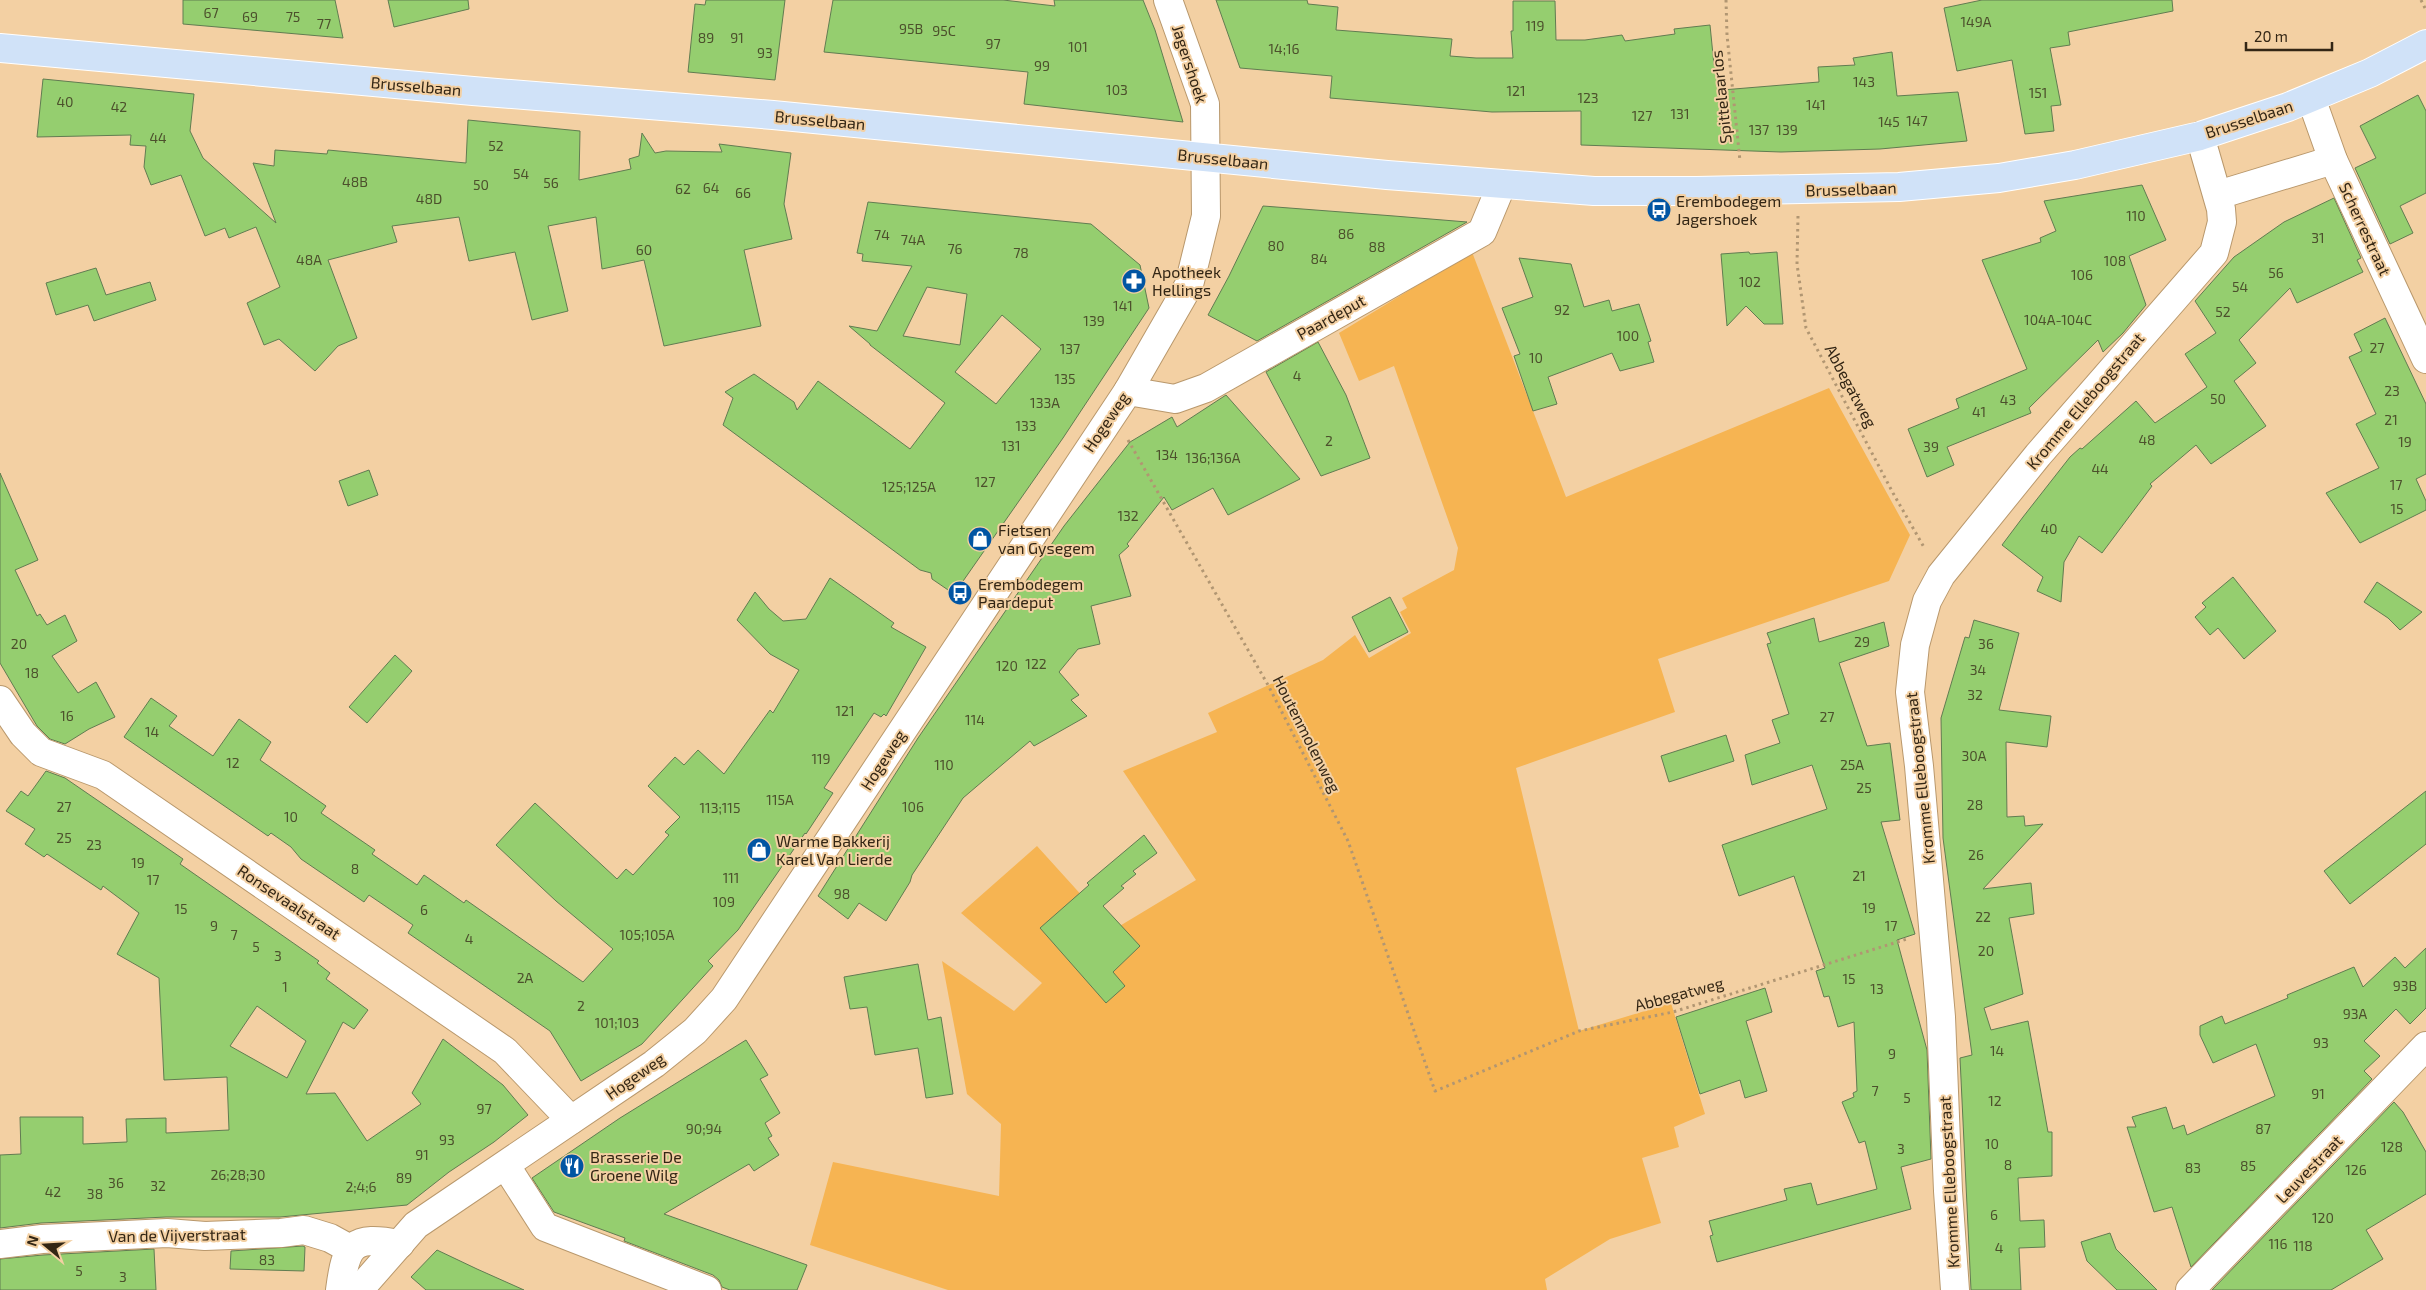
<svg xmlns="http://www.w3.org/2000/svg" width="2426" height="1290" viewBox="0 0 2426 1290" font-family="'Exo 2',sans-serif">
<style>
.green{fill:#f6b452}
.building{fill:#95ce6f;stroke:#617c51;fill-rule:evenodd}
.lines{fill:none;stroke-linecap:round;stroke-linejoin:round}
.minor-casing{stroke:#b9986c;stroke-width:30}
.major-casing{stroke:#fff;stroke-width:30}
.path{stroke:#b19672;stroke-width:3;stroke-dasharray:2.5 4;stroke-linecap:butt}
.minor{stroke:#fff;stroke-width:28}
.major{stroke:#d0e2f8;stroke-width:28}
.labels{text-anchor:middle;stroke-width:4;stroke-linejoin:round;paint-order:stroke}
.number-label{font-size:14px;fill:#4c502c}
.street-label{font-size:16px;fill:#332615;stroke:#f3d0a3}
.poi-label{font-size:16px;fill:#332615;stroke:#f3d0a3;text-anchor:start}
</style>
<rect width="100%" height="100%" fill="#f3d0a3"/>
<polygon class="green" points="1472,252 1566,497 1829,388 1910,535 1889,581 1658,659 1675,712 1516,768 1579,1031 1671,1003 1705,1114 1674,1127 1679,1147 1642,1158 1661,1223 1610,1239 1545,1279 1547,1290 948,1290 810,1245 833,1162 999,1196 1001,1124 967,1094 942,961 1014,1011 1042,983 961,913 1037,846 1113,930 1196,880 1123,771 1217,732 1208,713 1323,660 1355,635 1369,658 1411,633 1400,612 1407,608 1402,598 1454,570 1458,548 1394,366 1359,381 1339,333"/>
<g class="building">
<polygon points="183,0 335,0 343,38 183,24"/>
<polygon points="388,0 468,0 469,9 394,27"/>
<polygon points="706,0 785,0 775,80 688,72 695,4 705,5"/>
<polygon points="833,0 1003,0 1055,6 1054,0 1143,0 1155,30 1183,122 1024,104 1028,72 824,52"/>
<polygon points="1216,0 1307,0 1308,4 1338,7 1336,30 1452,39 1450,56 1476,58 1513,58 1511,31 1513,31 1513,1 1555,1 1556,40 1585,40 1622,35 1625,41 1675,34 1674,29 1710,25 1714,65 1717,64 1722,90 1819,82 1818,67 1855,65 1853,58 1892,52 1897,96 1958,92 1967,141 1880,149 1781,152 1581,145 1581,111 1492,112 1330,98 1332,76 1240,68"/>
<polygon points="1982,0 2172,0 2173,11 2068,32 2070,45 2050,48 2061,105 2051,106 2054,131 2025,134 2012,60 1957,71 1944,8"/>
<polygon points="43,79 194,94 190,131 203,158 276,223 253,163 274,166 275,150 327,154 328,150 466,163 468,120 580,131 579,180 631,169 629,159 639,156 642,133 655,153 666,151 722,152 719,144 791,153 784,204 792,239 744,250 761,326 664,346 644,260 602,269 596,217 548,226 568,311 532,320 515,252 469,261 459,217 392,226 397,242 328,260 357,338 338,346 315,371 279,339 264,345 247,303 280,287 256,227 229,238 225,228 205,236 181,175 151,185 144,167 146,146 130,145 131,135 37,137"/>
<polygon points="2418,95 2426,111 2426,193 2400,206 2413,233 2390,244 2355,168 2376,158 2360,126"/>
<polygon points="2142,185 2166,240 2129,256 2146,305 2123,333 2103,352 2098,340 2029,408 2031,413 1947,447 1954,465 1927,477 1908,429 1959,408 1956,399 2027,369 1982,260 2041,242 2040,238 2056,231 2044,201"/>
<polygon points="2334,198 2361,258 2357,260 2363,272 2297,303 2290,288 2239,340 2256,363 2234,381 2266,426 2211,464 2196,445 2150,484 2152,486 2102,553 2079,536 2064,562 2061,602 2037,591 2043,577 2002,545 2023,517 2070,457 2080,448 2082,449 2136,401 2155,423 2207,387 2185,354 2216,333 2195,301 2234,257 2284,222"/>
<path d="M 868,202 L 1091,224 L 1140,265 L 1149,308 L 1063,438 L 954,594 L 932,579 L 931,573 L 920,570 L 723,425 L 733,398 L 725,392 L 754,374 L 794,402 L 797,410 L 818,381 L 910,449 L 945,403 L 870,345 L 870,344 L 849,326 L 877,331 L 912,266 L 862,261 L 863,254 L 857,253 ZM 927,287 L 967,294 L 960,345 L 903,336 ZM 1002,315 L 1041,349 L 996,404 L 955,372 Z"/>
<polygon points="1263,206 1394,216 1467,222 1257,341 1208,315 1229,276"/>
<polygon points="1749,252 1750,254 1777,252 1783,324 1764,324 1746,306 1727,326 1721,254"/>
<polygon points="1519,258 1571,264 1584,307 1609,300 1612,311 1639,304 1651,341 1648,342 1654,362 1620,371 1612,353 1548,377 1557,404 1533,411 1514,356 1520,354 1502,308 1533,297"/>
<polygon points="96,268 106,295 150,282 156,300 94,321 88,305 56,315 46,283"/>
<polygon points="2385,318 2426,404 2426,474 2416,479 2426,501 2426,510 2360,543 2326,493 2379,468 2356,424 2376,414 2349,357 2362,351 2354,334"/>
<polygon points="1318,342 1346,395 1370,458 1321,476 1266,372"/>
<polygon points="1226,395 1300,479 1228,515 1213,488 1172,510 1164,497 1127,544 1129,546 1119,555 1131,596 1091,606 1100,644 1078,649 1059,672 1079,695 1071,700 1087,716 1034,746 1030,741 963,798 912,875 910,882 886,921 859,903 848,919 818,896 918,738 1064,526 1130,442 1172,417 1177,427"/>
<polygon points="369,470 378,495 348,506 339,481"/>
<polygon points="0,473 38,560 15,570 37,616 40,614 47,625 65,615 77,641 52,656 78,693 96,682 115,717 89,729 65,744 50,739 37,726 0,663"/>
<polygon points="2233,577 2276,631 2244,659 2218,628 2210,635 2195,617 2206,607 2202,603"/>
<polygon points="830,578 894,623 891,627 926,647 886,716 884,714 881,717 874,713 824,788 833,793 806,834 805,833 738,930 708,961 713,966 642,1044 581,1081 550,1031 408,933 413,925 369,895 364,902 301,859 291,847 271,833 268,836 124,737 151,698 177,716 169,726 213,756 239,719 271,742 260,760 326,806 321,813 375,850 372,854 417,885 424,875 464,903 466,900 583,982 613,949 556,901 496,845 535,803 617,879 626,869 633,875 669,835 665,832 680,817 648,786 675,757 684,765 698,750 724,774 770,710 773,713 799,670 770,654 737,620 755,592 769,609 783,621 806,619"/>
<polygon points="2377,582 2422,612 2400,630 2388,618 2364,602"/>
<polygon points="1390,597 1408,632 1369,652 1352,617"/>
<polygon points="1814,618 1819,642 1884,622 1889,646 1839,663 1867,746 1890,743 1900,820 1881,822 1915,934 1897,940 1927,1050 1931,1159 1901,1167 1911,1209 1717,1262 1710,1236 1713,1235 1709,1221 1787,1200 1784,1189 1811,1183 1817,1205 1877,1189 1865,1141 1859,1143 1842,1102 1854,1097 1853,1093 1857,1091 1854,1022 1838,1027 1829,996 1824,997 1816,971 1825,968 1794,876 1739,896 1722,845 1827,809 1812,765 1752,785 1745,755 1780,743 1772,720 1789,714 1767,644 1771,643 1767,633"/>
<polygon points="1974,620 2019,633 1999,710 2051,716 2047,747 2006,742 2007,817 2024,816 2025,826 2043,824 1983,889 2031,883 2034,914 2009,918 2023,994 1984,1008 1991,1030 2028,1021 2048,1132 2052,1132 2052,1176 2018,1178 2020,1221 2044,1220 2045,1247 2019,1248 2021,1290 1971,1290 1960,1058 1972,1055 1943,838 1941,718 1965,637 1969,638"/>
<polygon points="395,655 412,671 367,723 349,707"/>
<polygon points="1726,735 1734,761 1669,782 1661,756"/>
<path d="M 46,771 L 65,778 L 183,859 L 180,864 L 319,961 L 317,963 L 330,973 L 326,979 L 368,1010 L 354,1029 L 343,1022 L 306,1094 L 335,1093 L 367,1141 L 421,1104 L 412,1093 L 443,1039 L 503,1085 L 528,1115 L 494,1142 L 449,1172 L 407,1205 L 280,1217 L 166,1217 L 41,1223 L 0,1228 L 0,1155 L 21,1154 L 20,1117 L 83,1117 L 83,1144 L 127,1142 L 126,1119 L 166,1118 L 166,1133 L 229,1130 L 227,1077 L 164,1080 L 159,978 L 117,954 L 139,913 L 103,886 L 101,890 L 47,854 L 44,857 L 25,844 L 35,829 L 6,811 L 21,791 L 28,796 ZM 257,1006 L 306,1041 L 287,1078 L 230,1046 Z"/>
<polygon points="2426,791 2426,844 2350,904 2324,871"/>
<polygon points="1144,835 1157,853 1133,871 1136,874 1121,886 1124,888 1103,906 1140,946 1113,972 1125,986 1106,1003 1040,928 1089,885 1087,883"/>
<polygon points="2426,948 2426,1008 2410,1024 2396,1009 2364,1041 2380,1056 2364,1071 2372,1079 2191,1267 2172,1207 2154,1212 2127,1127 2136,1127 2132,1117 2166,1107 2173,1129 2184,1125 2187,1135 2275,1096 2256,1044 2213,1063 2200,1035 2200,1026 2222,1016 2225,1024 2288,998 2287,995 2354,967 2363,987 2395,957 2405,968"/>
<polygon points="918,964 928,1020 941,1017 953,1094 926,1098 918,1048 875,1055 867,1007 850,1009 844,977"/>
<polygon points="1765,988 1772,1012 1746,1021 1767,1091 1745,1098 1740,1080 1700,1094 1676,1017"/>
<polygon points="746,1040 768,1075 760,1079 780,1113 765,1123 772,1136 768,1138 779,1155 754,1171 749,1164 664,1214 807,1265 797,1290 730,1290 722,1287 719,1280 713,1275 624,1241 625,1238 554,1212 532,1178 620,1118"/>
<polygon points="2394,1102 2403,1112 2426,1152 2426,1194 2366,1230 2383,1259 2331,1290 2212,1290"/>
<polygon points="2110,1233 2116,1249 2157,1290 2117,1290 2087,1261 2081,1242"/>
<polygon points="303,1246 305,1247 304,1271 230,1269 231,1251"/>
<polygon points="154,1249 156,1290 0,1290 0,1259 43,1255"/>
<polygon points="437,1250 477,1269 524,1290 426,1290 411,1277"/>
</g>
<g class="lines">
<defs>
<g id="minor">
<polyline points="2311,98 2333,160 2426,359"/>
<polyline points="2218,195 2333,160"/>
<polyline points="1128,391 1175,399 1206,388 1482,232 1502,184"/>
<polyline points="0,700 23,734 41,752 103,775 505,1051 571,1120"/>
<polyline points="506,1166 545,1227 707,1290"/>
<polyline points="0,1244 42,1239 167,1233 205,1236 281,1233 304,1230 330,1238 350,1249"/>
<path d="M 340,1290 C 346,1244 352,1235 400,1244"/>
<polyline points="359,1290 416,1225 654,1064 695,1031 724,999 1128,391 1189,285 1206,216 1205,104 1168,0"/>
<polyline points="1955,1290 1948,1191 1941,1017 1919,766 1910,692 1915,645 1927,601 1941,575 2038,455 2214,253 2222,222 2221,209 2200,136"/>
<polyline points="2190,1290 2426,1046"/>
</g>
<polyline id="major" points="0,48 473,91 773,115 1387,175 1594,191 1696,191 1899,187 1999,178 2075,165 2200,136 2288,107 2370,73 2426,44"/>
</defs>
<use href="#minor" class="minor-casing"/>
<use href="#major" class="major-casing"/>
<g class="path">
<polyline points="1726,0 1727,35 1740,161"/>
<polyline points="2421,0 2426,10"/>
<polyline points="1798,216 1797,264 1806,328 1893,493 1925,549"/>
<polyline points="1128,440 1268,685 1348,841 1435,1091 1579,1031 1673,1012 1907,939"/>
</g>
<use href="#minor" class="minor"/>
<use href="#major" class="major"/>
</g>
<defs>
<symbol id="bus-disc" viewBox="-11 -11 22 22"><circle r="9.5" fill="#0155a3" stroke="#f3d0a3"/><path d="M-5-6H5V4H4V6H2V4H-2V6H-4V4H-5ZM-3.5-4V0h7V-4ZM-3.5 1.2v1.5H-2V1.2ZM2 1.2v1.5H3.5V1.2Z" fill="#fff"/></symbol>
<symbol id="pharmacy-disc" viewBox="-11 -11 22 22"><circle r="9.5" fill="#0155a3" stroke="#f3d0a3"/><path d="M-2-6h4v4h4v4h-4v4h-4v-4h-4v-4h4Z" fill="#fff"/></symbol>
<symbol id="shop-disc" viewBox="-11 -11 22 22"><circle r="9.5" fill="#0155a3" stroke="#f3d0a3"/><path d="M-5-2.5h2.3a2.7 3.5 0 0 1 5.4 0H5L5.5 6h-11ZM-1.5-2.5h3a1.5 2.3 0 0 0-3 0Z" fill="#fff"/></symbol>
<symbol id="restaurant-disc" viewBox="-11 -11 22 22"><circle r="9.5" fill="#0155a3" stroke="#f3d0a3"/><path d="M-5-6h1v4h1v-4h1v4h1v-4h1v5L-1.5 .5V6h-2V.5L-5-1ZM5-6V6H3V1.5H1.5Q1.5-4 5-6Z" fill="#fff"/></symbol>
</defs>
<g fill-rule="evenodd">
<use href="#bus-disc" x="1645" y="196" width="28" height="28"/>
<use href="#pharmacy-disc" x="1120" y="267" width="28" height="28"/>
<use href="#shop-disc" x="966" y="525" width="28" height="28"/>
<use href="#bus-disc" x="946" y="579" width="28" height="28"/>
<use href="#shop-disc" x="745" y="836" width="28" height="28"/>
<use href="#restaurant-disc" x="558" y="1152" width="28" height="28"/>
</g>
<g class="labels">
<g class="number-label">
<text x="211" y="18">67</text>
<text x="250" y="22">69</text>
<text x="293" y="22">75</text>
<text x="1976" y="27">149A</text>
<text x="324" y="29">77</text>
<text x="1535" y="31">119</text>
<text x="911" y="34">95B</text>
<text x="944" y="36">95C</text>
<text x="706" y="43">89</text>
<text x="737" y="43">91</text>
<text x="993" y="49">97</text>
<text x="1078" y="52">101</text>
<text x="1284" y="54">14;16</text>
<text x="765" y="58">93</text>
<text x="1042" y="71">99</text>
<text x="1864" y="87">143</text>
<text x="1117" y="95">103</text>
<text x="1516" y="96">121</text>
<text x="2038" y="98">151</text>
<text x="1588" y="103">123</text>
<text x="65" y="107">40</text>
<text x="1816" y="110">141</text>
<text x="119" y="112">42</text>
<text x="1680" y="119">131</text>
<text x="1642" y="121">127</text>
<text x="1917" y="126">147</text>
<text x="1889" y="127">145</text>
<text x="1759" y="135">137</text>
<text x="1787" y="135">139</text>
<text x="158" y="143">44</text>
<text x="496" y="151">52</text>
<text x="521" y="179">54</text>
<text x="355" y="187">48B</text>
<text x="551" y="188">56</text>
<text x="481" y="190">50</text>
<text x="711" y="193">64</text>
<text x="683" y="194">62</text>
<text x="743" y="198">66</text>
<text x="429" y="204">48D</text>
<text x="2136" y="221">110</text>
<text x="1346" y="239">86</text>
<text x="882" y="240">74</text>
<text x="2318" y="243">31</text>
<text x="913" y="245">74A</text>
<text x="1276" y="251">80</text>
<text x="1377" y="252">88</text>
<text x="955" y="254">76</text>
<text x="644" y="255">60</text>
<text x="1021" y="258">78</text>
<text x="1319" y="264">84</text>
<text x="309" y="265">48A</text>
<text x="2115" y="266">108</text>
<text x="2276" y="278">56</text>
<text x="2082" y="280">106</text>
<text x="1750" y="287">102</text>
<text x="2240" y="292">54</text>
<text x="1123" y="311">141</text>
<text x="1562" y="315">92</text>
<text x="2223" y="317">52</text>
<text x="2058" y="325">104A-104C</text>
<text x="1094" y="326">139</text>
<text x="1628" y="341">100</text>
<text x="2377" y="353">27</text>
<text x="1070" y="354">137</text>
<text x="1536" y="363">10</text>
<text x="1297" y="381">4</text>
<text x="1065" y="384">135</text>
<text x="2392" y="396">23</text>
<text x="2218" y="404">50</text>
<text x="2008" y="405">43</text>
<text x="1045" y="408">133A</text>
<text x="1979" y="417">41</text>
<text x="2391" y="425">21</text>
<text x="1026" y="431">133</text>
<text x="2147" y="445">48</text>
<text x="1329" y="446">2</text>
<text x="2405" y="447">19</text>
<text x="1011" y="451">131</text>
<text x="1931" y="452">39</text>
<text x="1167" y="460">134</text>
<text x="1213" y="463">136;136A</text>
<text x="2100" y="474">44</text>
<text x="985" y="487">127</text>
<text x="2396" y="490">17</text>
<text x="909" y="492">125;125A</text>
<text x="2397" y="514">15</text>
<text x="1128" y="521">132</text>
<text x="2049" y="534">40</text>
<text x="1862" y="647">29</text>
<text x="19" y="649">20</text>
<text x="1986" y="649">36</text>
<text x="1036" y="669">122</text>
<text x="1007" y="671">120</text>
<text x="1978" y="675">34</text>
<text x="32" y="678">18</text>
<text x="1975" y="700">32</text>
<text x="845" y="716">121</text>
<text x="67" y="721">16</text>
<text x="1827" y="722">27</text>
<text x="975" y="725">114</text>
<text x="152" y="737">14</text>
<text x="1974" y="761">30A</text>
<text x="821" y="764">119</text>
<text x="233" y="768">12</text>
<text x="944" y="770">110</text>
<text x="1852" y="770">25A</text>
<text x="1864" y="793">25</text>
<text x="780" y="805">115A</text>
<text x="1975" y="810">28</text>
<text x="64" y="812">27</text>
<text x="913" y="812">106</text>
<text x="720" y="813">113;115</text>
<text x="291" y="822">10</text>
<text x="64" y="843">25</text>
<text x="94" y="850">23</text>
<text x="1976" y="860">26</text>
<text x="138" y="868">19</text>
<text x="355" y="874">8</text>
<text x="1859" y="881">21</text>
<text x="731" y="883">111</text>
<text x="153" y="885">17</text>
<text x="842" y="899">98</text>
<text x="724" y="907">109</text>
<text x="1869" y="913">19</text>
<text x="181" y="914">15</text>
<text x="424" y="915">6</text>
<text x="1983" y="922">22</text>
<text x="214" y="931">9</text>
<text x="1891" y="931">17</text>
<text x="234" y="940">7</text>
<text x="647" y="940">105;105A</text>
<text x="469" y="944">4</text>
<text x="256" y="952">5</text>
<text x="1986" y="956">20</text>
<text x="278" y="961">3</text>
<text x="525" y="983">2A</text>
<text x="1849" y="984">15</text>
<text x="2405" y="991">93B</text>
<text x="285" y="992">1</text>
<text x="1877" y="994">13</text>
<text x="581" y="1011">2</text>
<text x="2355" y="1019">93A</text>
<text x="617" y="1028">101;103</text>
<text x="2321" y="1048">93</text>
<text x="1997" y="1056">14</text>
<text x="1892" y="1059">9</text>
<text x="1875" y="1096">7</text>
<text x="2318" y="1099">91</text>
<text x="1907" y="1103">5</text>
<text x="1995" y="1106">12</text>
<text x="484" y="1114">97</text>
<text x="704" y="1134">90;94</text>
<text x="2263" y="1134">87</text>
<text x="447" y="1145">93</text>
<text x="1992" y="1149">10</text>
<text x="2392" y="1152">128</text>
<text x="1901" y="1154">3</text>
<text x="422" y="1160">91</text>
<text x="2008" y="1170">8</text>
<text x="2248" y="1171">85</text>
<text x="2193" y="1173">83</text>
<text x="2356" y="1175">126</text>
<text x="238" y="1180">26;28;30</text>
<text x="404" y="1183">89</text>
<text x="116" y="1188">36</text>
<text x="158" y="1191">32</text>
<text x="361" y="1192">2;4;6</text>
<text x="53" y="1197">42</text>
<text x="95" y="1199">38</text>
<text x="1994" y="1220">6</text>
<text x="2323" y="1223">120</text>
<text x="2278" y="1249">116</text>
<text x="2303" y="1251">118</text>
<text x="1999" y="1253">4</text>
<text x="267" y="1265">83</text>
<text x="79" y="1276">5</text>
<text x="123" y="1282">3</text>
</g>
<g class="street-label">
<text transform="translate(1190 64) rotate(72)" y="6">Jagershoek</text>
<text transform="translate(416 86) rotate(5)" y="6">Brusselbaan</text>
<text transform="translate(1721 97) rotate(-96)" y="6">Spittelaarlos</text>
<text transform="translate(2249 119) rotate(-18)" y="6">Brusselbaan</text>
<text transform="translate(820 120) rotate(5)" y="6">Brusselbaan</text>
<text transform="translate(1223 159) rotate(6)" y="6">Brusselbaan</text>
<text transform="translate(1851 189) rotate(-2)" y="6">Brusselbaan</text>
<text transform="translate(2365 229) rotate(65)" y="6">Scherrestraat</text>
<text transform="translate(1331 317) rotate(-29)" y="6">Paardeput</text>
<text transform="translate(1851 386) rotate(62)" y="6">Abbegatweg</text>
<text transform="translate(2085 401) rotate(-50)" y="6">Kromme Elleboogstraat</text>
<text transform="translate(1106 422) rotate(-56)" y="6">Hogeweg</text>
<text transform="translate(1307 734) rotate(63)" y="6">Houtenmolenweg</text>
<text transform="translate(883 760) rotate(-57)" y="6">Hogeweg</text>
<text transform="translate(1920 778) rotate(-96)" y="6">Kromme Elleboogstraat</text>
<text transform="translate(289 902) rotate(34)" y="6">Ronsevaalstraat</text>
<text transform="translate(1679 994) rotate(-15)" y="6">Abbegatweg</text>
<text transform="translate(635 1076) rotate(-35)" y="6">Hogeweg</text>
<text transform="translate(2309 1169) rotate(-46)" y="6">Leuvestraat</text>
<text transform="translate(1949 1182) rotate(-93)" y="6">Kromme Elleboogstraat</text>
<text transform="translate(177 1235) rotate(-1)" y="6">Van de Vijverstraat</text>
</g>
<g class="poi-label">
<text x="1676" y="207">Erembodegem<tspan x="1676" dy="18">Jagershoek</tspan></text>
<text x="1152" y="278">Apotheek<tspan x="1152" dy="18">Hellings</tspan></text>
<text x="998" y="536">Fietsen<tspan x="998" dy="18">van Gysegem</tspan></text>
<text x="978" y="590">Erembodegem<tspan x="978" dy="18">Paardeput</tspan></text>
<text x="776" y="847">Warme Bakkerij<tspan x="776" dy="18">Karel Van Lierde</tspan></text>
<text x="590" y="1163">Brasserie De<tspan x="590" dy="18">Groene Wilg</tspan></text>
</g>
</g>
<g transform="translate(45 1245) rotate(288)" stroke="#f3d0a3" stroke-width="4" paint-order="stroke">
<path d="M0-4L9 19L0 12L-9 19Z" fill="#332615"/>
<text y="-8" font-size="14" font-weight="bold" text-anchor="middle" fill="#332615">N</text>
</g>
<path d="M2246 42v8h86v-8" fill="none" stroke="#332615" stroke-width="2.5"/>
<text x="2254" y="42" font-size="15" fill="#332615" stroke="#f3d0a3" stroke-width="4" paint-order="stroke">20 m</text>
</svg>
